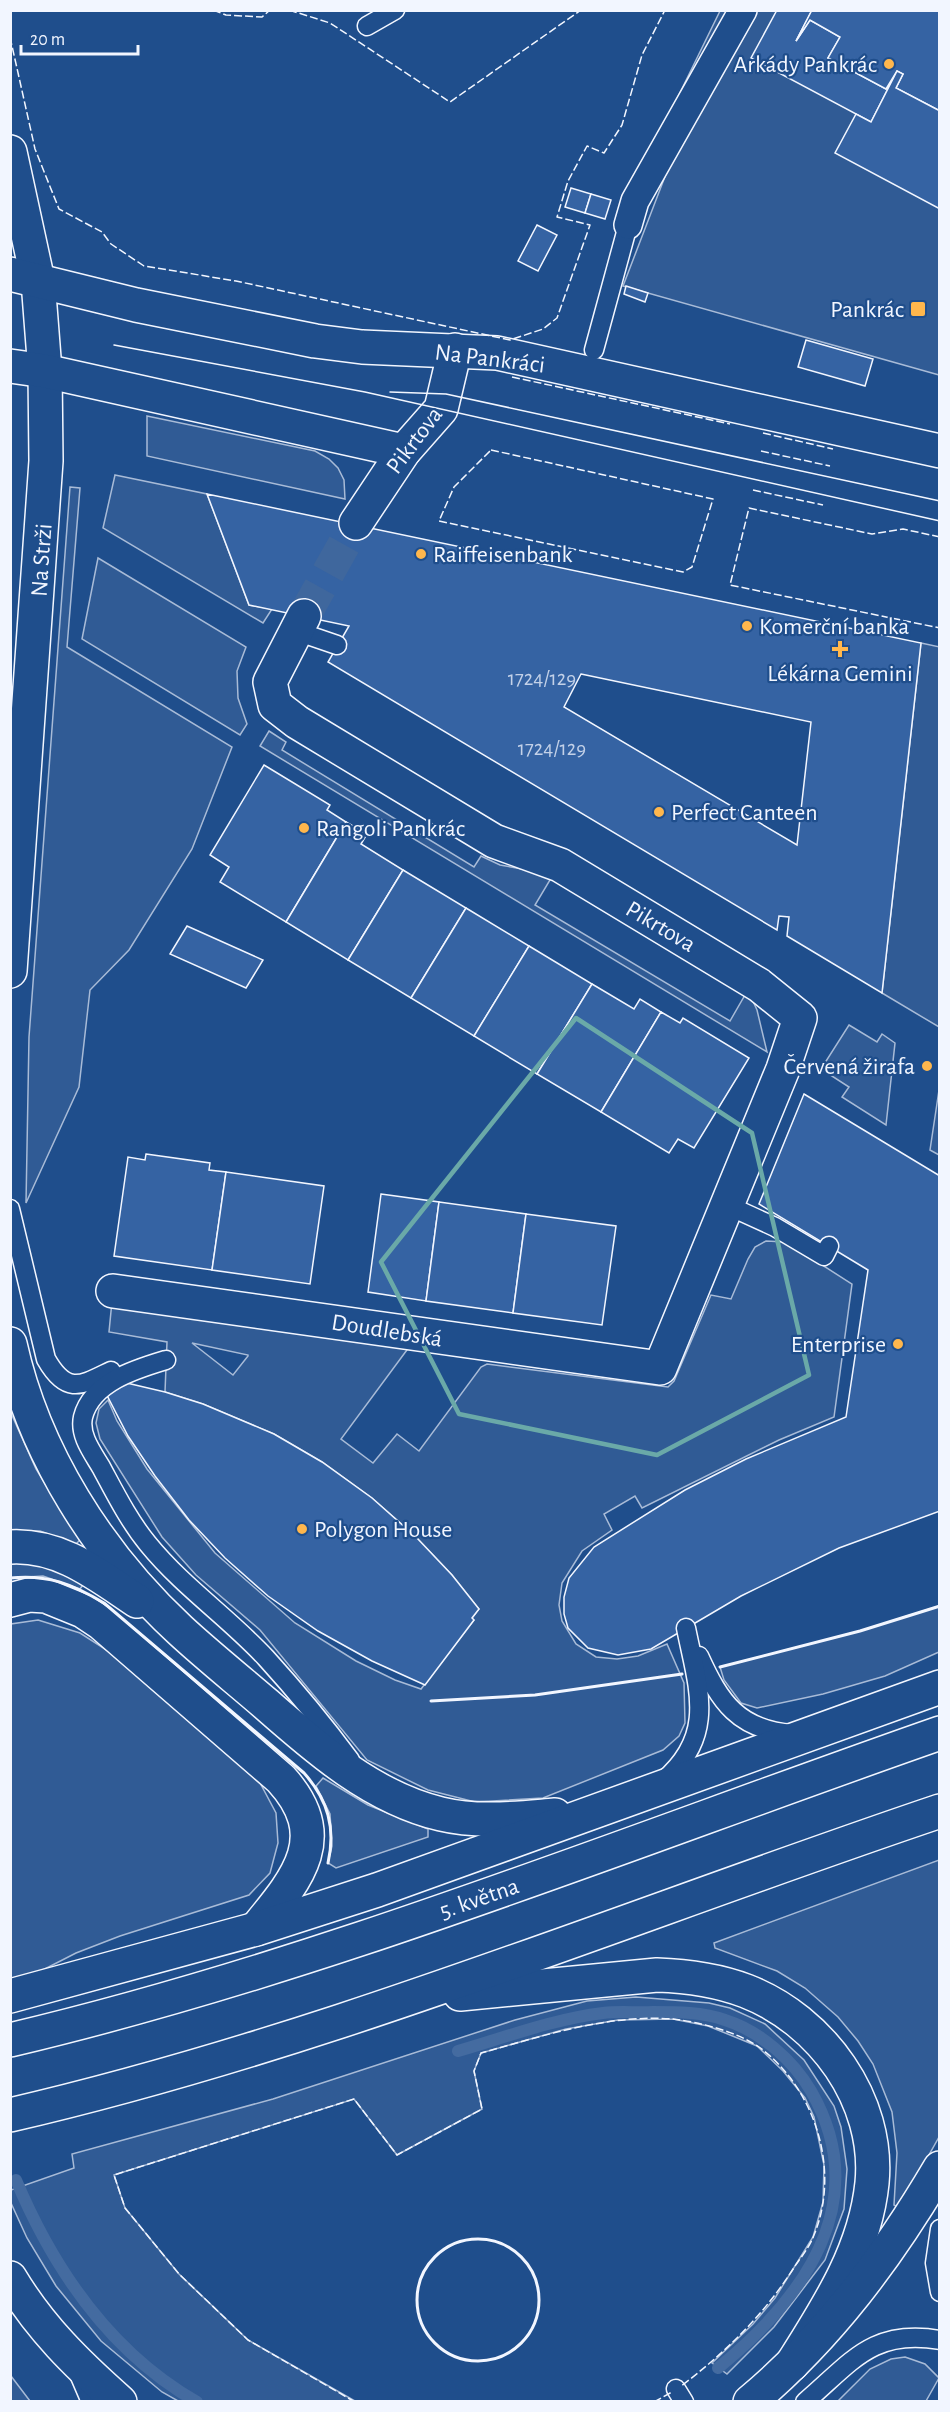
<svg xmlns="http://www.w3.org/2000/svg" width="950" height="2412" viewBox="0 0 950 2412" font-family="'Alegreya Sans',sans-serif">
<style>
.built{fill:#305b95;stroke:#a8bbd7;stroke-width:1.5;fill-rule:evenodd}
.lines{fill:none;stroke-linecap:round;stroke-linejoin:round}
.stream{stroke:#446ba0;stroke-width:12}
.building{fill:#3563a3;stroke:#f2f6ff;stroke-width:1.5;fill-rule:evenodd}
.minor-tunnel{stroke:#3f679d;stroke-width:33;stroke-dasharray:33 16;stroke-linecap:butt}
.service-casing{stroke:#f2f6ff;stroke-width:21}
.pedestrian-casing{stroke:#f2f6ff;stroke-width:30}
.minor-casing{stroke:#f2f6ff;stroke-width:36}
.tertiary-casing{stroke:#f2f6ff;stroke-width:36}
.secondary-casing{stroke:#f2f6ff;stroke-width:36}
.service{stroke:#1f4e8c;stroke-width:18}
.pedestrian{stroke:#1f4e8c;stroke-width:27}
.minor{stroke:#1f4e8c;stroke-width:33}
.tertiary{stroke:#1f4e8c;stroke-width:33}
.secondary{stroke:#1f4e8c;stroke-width:33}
.tram{stroke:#f2f6ff;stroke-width:1.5}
.fence{stroke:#f2f6ff;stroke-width:1.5;stroke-dasharray:8 3;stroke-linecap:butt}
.wall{stroke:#f2f6ff;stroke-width:3}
.marked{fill:none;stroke:#6aa9a8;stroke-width:4.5;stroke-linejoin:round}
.poi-dot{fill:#ffb74d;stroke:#1f4e8c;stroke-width:2}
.labels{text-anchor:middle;stroke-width:4.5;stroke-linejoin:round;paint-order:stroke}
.number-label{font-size:21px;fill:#c3d1e8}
.poi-label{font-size:24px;fill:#f2f6ff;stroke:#1f4e8c;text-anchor:start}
.street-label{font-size:24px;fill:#f2f6ff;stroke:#1f4e8c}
</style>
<rect width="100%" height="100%" fill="#1f4e8c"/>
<g class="built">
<polygon points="720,11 939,11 939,375 623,286 679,140 673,107"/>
<polygon points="147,416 315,451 329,459 338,468 344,480 345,499 147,456"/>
<polygon points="115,475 207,494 249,605 272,609 263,623 103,528"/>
<polygon points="70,487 80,488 67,647 232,747 192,849 129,950 90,990 79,1087 26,1203 29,1037"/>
<polygon points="98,558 246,647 237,671 238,698 247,724 240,735 82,639"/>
<polygon points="921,643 940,647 939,1027 882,993"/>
<polygon points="269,731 286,742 282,750 474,867 481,856 500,865 539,872 550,880 535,905 730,1021 745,995 752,999 757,1010 767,1052 260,746"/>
<polygon points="849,1025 877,1042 882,1034 895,1043 886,1125 842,1097 849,1087 821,1069"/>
<polygon points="939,1090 939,1155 930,1150"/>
<path d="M 766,1241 L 786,1242 L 852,1284 L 834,1417 L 779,1440 L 642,1508 L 635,1496 L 604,1514 L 612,1530 L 582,1551 L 562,1583 L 559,1605 L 562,1621 L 576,1644 L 596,1657 L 617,1659 L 638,1656 L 667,1644 L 684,1683 L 685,1723 L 679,1736 L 663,1750 L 543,1798 L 475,1802 L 428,1790 L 367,1760 L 260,1630 L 196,1575 L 162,1537 L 100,1439 L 96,1423 L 99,1409 L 108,1400 L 117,1421 L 147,1469 L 215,1553 L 295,1623 L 356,1661 L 395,1680 L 421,1689 L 474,1620 L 472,1618 L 479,1609 L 452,1575 L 416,1537 L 372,1498 L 322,1462 L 274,1434 L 203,1404 L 165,1392 L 167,1342 L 109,1332 L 113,1291 L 418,1335 L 341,1439 L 373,1463 L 397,1434 L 419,1451 L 481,1367 L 487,1364 L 668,1387 L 674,1381 L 711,1295 L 731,1299 L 748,1259 L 755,1247 ZM 192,1343 L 248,1355 L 248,1356 L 233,1375 Z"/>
<polygon points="10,1411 36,1469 80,1540 76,1544 40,1531 11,1531"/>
<polygon points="25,1562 41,1565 85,1582 80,1589 43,1576 11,1578 11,1564"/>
<polygon points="939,1606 939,1652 885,1676 823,1694 757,1708 741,1703 724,1680 720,1667 860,1631"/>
<polygon points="38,1620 80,1633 116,1656 259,1781 276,1813 278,1843 270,1873 249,1895 120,1936 76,1953 35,1974 11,1981 11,1624"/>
<polygon points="323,1778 368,1805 428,1829 428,1837 336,1868 328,1863 332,1846 330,1814 316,1786"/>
<polygon points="939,1860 939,2137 899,2208 894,2205 897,2153 892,2112 873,2064 858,2041 838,2017 805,1988 777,1971 715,1948 714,1943"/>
<polygon points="636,1997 709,2003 730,2008 765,2024 804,2060 834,2106 841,2127 847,2169 844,2209 825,2260 774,2327 727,2374 712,2363 753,2324 775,2298 813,2237 823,2202 824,2165 814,2117 805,2098 783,2071 757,2046 708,2026 673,2019 618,2020 566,2029 481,2053 474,2071 482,2109 397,2155 354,2099 114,2175 125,2208 179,2274 248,2340 355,2401 178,2401 162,2392 101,2341 56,2286 27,2238 11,2203 11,2190 74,2168 72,2154 273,2099 515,2020 587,2001"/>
<polygon points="905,2357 925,2364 939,2378 926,2401 838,2401 870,2369 891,2359"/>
<polygon points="11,2376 30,2401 11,2401"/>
</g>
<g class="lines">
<g class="stream">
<path d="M 458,2051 C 506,2037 554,2019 603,2013 C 620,2011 637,2013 653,2012 C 677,2012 703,2012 725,2020 C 760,2031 793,2060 811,2091 C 874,2201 805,2297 718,2368"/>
<path d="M 16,2180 C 54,2270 111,2353 197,2402"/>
</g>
</g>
<g class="building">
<polygon points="777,10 812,10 796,41 810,20 840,37 828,58 886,89 897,71 871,122 751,58"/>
<polygon points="812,10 940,10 940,111 896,88 903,74 897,71 886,89 828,58 840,37 810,20 796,41"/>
<polygon points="897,71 903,74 896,88 940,111 940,209 835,153 856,114 871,122"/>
<polygon points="571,188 591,194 585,213 565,207"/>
<polygon points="591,194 611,200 605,219 585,213"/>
<polygon points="537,225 557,235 538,271 518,261"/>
<polygon points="626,286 648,293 645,302 624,294"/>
<polygon points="806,340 873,359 865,386 798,367"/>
<path d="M 207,494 L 921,643 L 882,993 L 787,936 L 789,917 L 779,916 L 777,930 L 328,662 L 349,626 L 249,605 ZM 581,674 L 811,722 L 797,845 L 564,707 Z"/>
<polygon points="264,765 330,805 327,810 346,822 286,922 220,882 229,867 210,855"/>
<polygon points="346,822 367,834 361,844 403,870 348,960 286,922"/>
<polygon points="403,870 466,908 411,998 348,960"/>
<polygon points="466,908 529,946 474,1036 411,998"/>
<polygon points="187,926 263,960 246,988 170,954"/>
<polygon points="529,946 592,984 537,1074 474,1036"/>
<polygon points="592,984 634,1009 640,999 661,1012 601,1112 537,1074"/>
<polygon points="661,1012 680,1023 683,1018 749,1058 694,1148 678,1139 669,1153 601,1112"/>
<polygon points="804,1094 940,1176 940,1511 839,1548 741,1596 651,1649 618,1655 588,1648 568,1628 564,1614 564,1597 569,1578 594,1547 685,1490 746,1459 846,1417 868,1270 759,1204"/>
<polygon points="146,1154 210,1163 209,1170 226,1172 212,1270 114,1256 128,1157 145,1160"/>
<polygon points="226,1172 324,1186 310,1284 212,1270"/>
<polygon points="381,1194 439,1202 426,1301 368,1292"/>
<polygon points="439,1202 526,1214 513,1313 426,1301"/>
<polygon points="526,1214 616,1226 602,1325 513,1313"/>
<polygon points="97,1376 165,1392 203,1404 274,1434 322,1462 372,1498 416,1537 452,1575 479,1609 472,1618 474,1620 425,1685 372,1661 318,1631 268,1596 225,1558 189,1520 155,1476 128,1436"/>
</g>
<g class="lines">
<polyline class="minor-tunnel" points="304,616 356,523"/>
<defs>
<g id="service">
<polyline points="367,26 395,10"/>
<polyline points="594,350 628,225"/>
<polyline points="296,631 337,645"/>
<polyline points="729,1206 775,1227 824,1256 829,1246"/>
<path d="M 10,1209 L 46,1359 C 67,1396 82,1385 111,1371"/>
<path d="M 166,1360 C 136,1369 92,1382 83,1417 C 79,1435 92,1452 101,1467 C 115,1493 129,1521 148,1544 C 183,1587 229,1618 266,1658 C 296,1691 324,1725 350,1760"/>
<path d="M 699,1656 C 720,1702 738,1730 793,1734"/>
<path d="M 663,1781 C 717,1735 698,1688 686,1628"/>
<polyline points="940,2229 935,2263 940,2292"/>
<polyline points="79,2374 91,2402"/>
<polyline points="676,2389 684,2402"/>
<path d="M 805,2402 C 851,2363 872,2328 940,2340"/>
</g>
<polyline id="pedestrian" points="628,225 635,201 743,10"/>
<g id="minor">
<polyline points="356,523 404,451 441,409 455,350"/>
<polyline points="113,1291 660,1368 783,1069 800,1018 759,985 560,865 494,841 297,722 275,705 270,682 304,616"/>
</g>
<g id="tertiary">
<polyline points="10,152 38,281 45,371 46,461 10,971"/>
<polyline points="10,274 136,305 315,341 362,347 497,353 940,451"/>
<polyline points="10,366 45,371 404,451"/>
</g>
<g id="secondary">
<path d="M 10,1344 C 34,1453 99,1555 180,1630 C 207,1655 237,1679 266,1704 C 317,1749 373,1798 441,1814 C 478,1823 518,1818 555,1815"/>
<path d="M 10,1547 C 60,1544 98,1575 137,1601"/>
<path d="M 10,1600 L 29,1595 L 46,1596 L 83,1611 L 101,1623 L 281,1779 C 334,1837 297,1879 256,1929"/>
<path d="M 460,1994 L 657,1975 C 688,1976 717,1980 746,1991 C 821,2020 880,2100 872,2183 C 865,2251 828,2307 792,2364"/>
<polyline points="10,1996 256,1929 377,1890 940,1687"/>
<path d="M 10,2040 C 327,1965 633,1840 940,1733"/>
<path d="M 10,2115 C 329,2041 631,1915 940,1811"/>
<path d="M 10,2278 C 40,2328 77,2364 120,2402"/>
<path d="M 750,2402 C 829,2336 888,2256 940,2168"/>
</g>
</defs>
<use href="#service" class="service-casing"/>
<use href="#pedestrian" class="pedestrian-casing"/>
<use href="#minor" class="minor-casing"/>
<use href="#tertiary" class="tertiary-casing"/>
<use href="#secondary" class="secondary-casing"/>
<use href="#service" class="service"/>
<use href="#pedestrian" class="pedestrian"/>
<use href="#minor" class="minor"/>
<use href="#tertiary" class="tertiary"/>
<use href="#secondary" class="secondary"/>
<g class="tram">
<polyline points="114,345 365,392 940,521"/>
<polyline points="390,392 446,394 940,501"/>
</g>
<g class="fence">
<polyline points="213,10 226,15 262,17 270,10"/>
<polyline points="289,10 330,23 450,102 581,10"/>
<polyline points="10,37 35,149 59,209 102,232 111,244 144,266 236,281 510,340 543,329 557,318 590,225 557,217 568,181 587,146 604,153 622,125 642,55 665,10"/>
<polyline points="512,377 730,424"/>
<polyline points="763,433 833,449"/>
<polygon points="491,450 713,499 692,567 683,572 439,521 454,487"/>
<polyline points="761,451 830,466"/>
<polyline points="753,490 823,505"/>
<polyline points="940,537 903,529 872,534 749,508 730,585 940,628"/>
<path d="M 355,2402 L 248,2340 L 179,2274 L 125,2208 L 114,2175 L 354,2099 L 397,2155 L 482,2109 L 474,2071 L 481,2053 C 543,2036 607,2014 673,2019 C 700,2022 737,2032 759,2047 C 815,2088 841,2170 814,2235 C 810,2246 802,2256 795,2266 C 764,2315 726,2352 680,2387"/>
<polyline points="654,2402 672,2392"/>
</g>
<g class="wall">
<path d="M 10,1578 C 48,1574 72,1584 104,1603 L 304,1773 C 328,1800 336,1828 328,1863"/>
<polyline points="720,1667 860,1631 940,1606"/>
<polyline points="431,1701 535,1695 682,1674"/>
<circle cx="478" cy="2300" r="61"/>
</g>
</g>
<path class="marked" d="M 576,1018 L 752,1133 L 809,1375 L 657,1455 L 459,1414 L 381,1262 Z"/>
<g class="poi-dot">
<circle cx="889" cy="64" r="6"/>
<rect x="910" y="301" width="16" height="16" rx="3"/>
<circle cx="421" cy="554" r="6"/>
<circle cx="747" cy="626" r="6"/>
<path d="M837 640h6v6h6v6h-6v6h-6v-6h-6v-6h6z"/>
<circle cx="659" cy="812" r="6"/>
<circle cx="304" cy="828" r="6"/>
<circle cx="927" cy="1066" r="6"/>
<circle cx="898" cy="1344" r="6"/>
<circle cx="302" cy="1529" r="6"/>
</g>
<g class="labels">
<g class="number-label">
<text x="542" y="685">1724/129</text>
<text x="552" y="755">1724/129</text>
</g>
<g class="poi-label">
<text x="877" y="72" text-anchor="end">Arkády Pankrác</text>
<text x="904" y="317" text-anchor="end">Pankrác</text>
<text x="433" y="562">Raiffeisenbank</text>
<text x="759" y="634">Komerční banka</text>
<text x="840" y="681" text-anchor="middle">Lékárna Gemini</text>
<text x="671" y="820">Perfect Canteen</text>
<text x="316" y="836">Rangoli Pankrác</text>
<text x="915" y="1074" text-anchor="end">Červená žirafa</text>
<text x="886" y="1352" text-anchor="end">Enterprise</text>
<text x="314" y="1537">Polygon House</text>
</g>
<g class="street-label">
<text transform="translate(490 358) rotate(7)" y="8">Na Pankráci</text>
<text transform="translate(414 440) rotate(-53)" y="8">Pikrtova</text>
<text transform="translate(41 560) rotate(-86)" y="8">Na Strži</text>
<text transform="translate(661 926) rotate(31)" y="8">Pikrtova</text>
<text transform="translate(387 1330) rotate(9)" y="8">Doudlebská</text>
<text transform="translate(479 1898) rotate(-19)" y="8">5. května</text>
</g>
</g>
<rect width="950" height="2412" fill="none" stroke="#f2f6ff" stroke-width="24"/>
<path d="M21 45v9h117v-9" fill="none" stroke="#f2f6ff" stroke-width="3"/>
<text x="30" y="45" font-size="18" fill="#f2f6ff" stroke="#1f4e8c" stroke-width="4.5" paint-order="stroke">20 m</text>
</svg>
